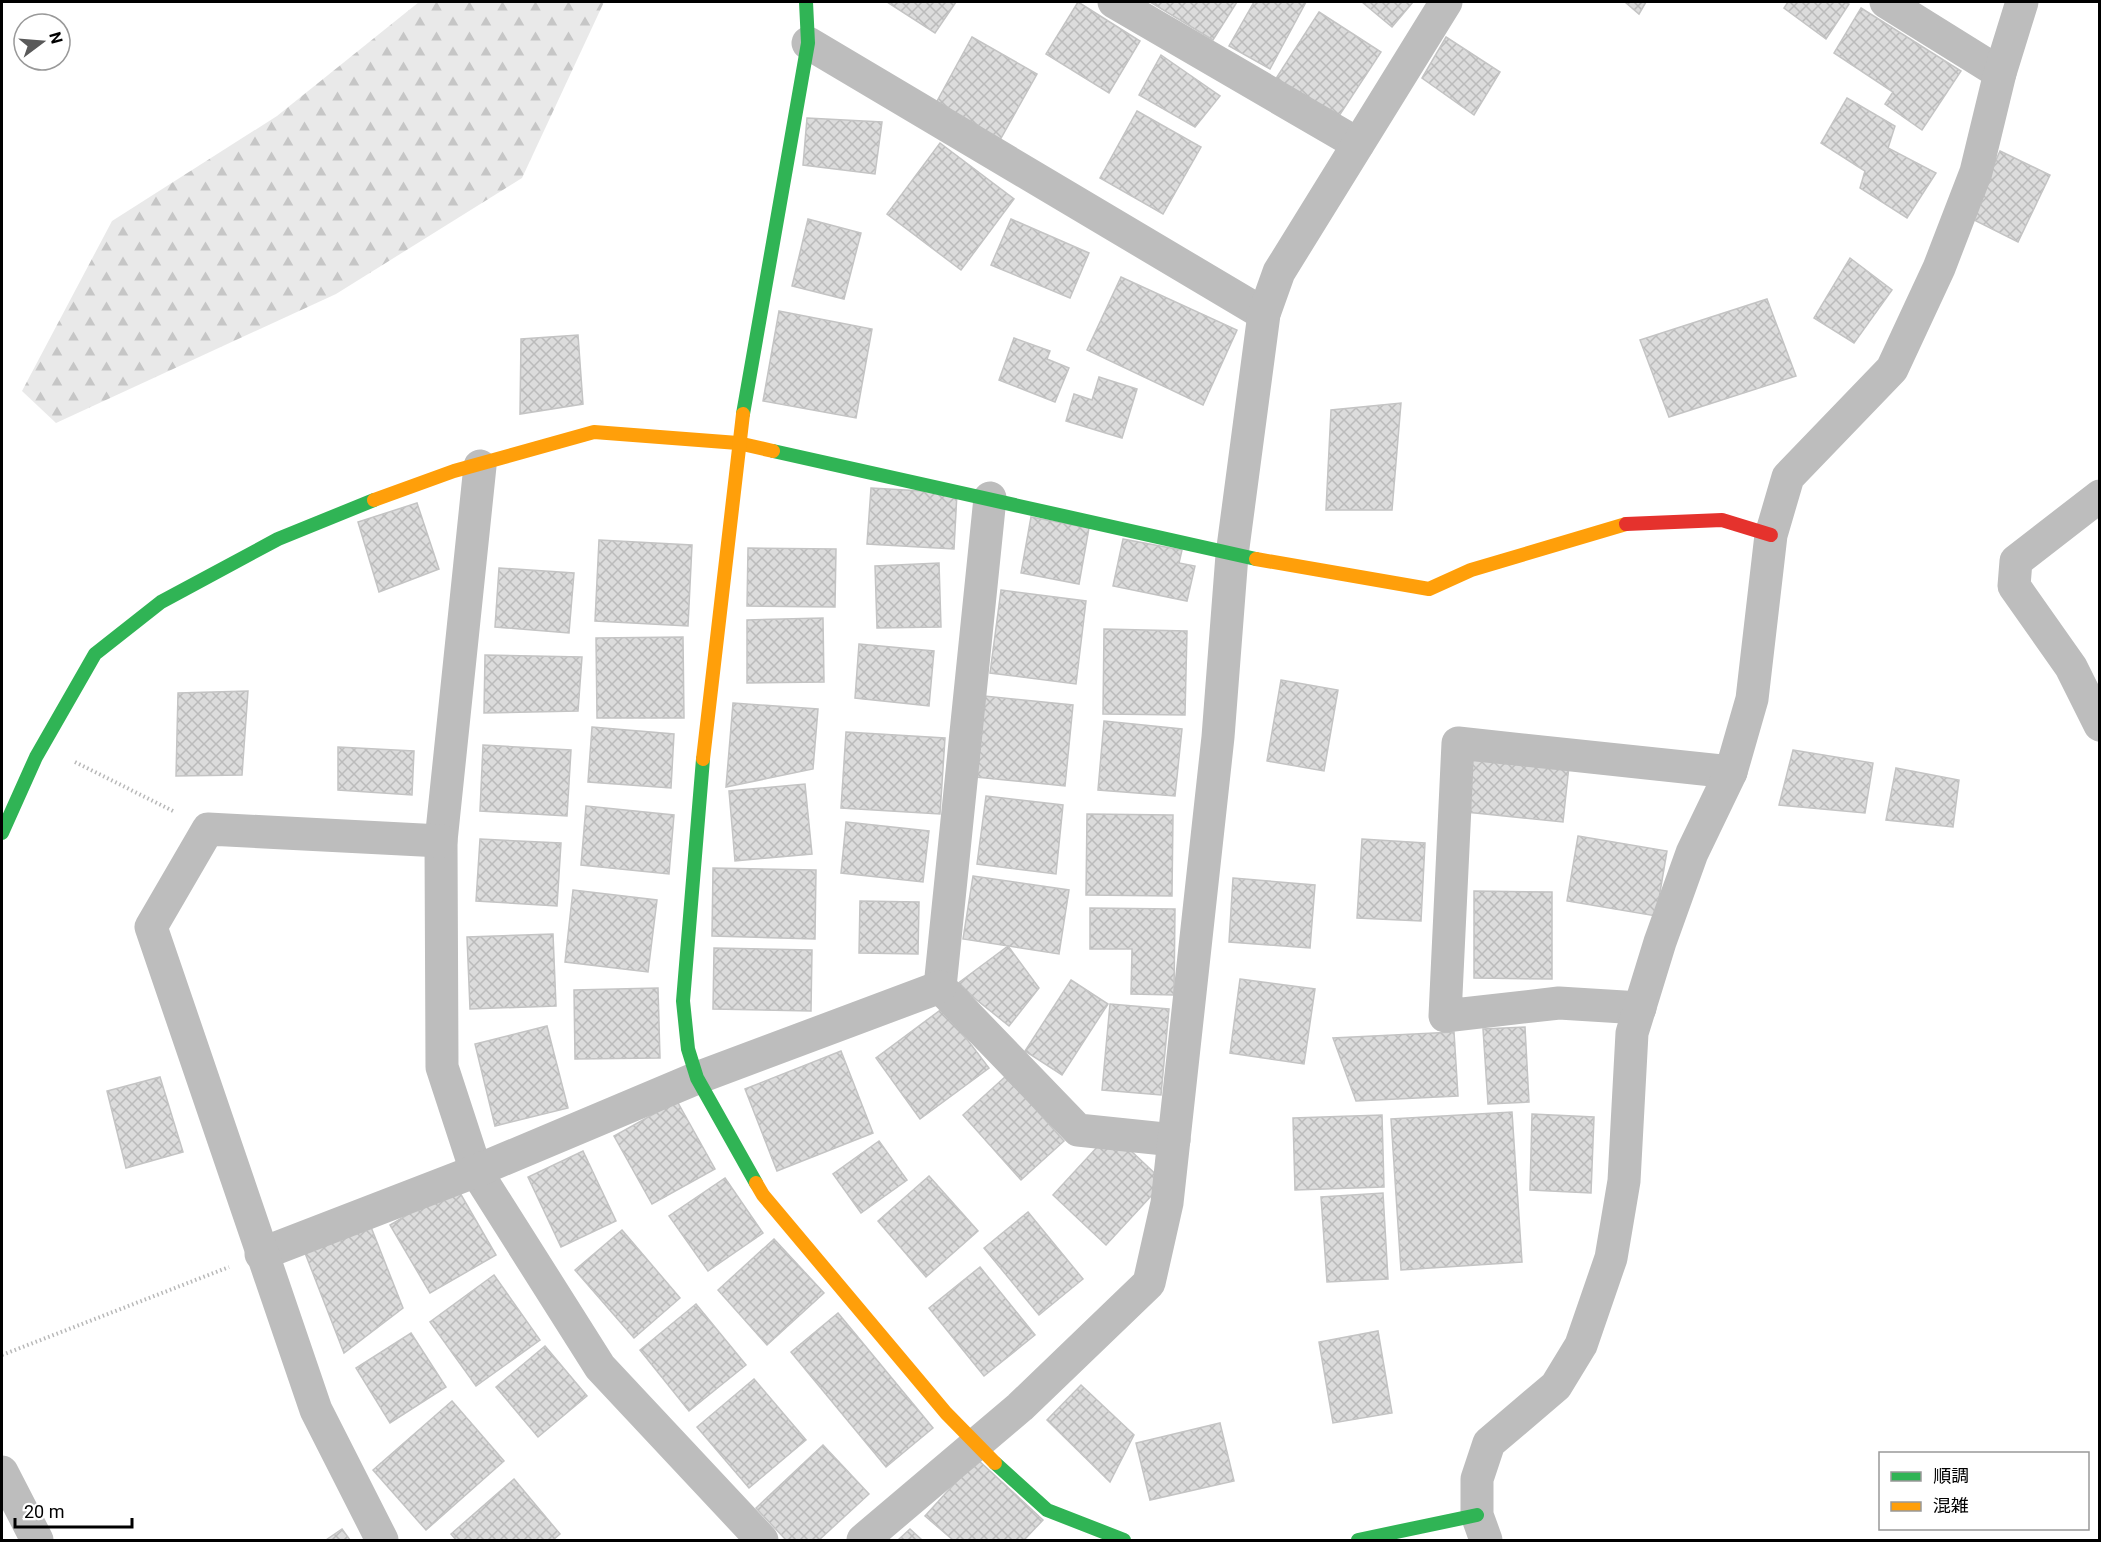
<svg xmlns="http://www.w3.org/2000/svg" width="2101" height="1542" viewBox="0 0 2101 1542" font-family="Roboto,'Noto Sans JP',sans-serif">
<style>
.forest{fill:url(#forest-firs)}
.building{fill:url(#building-cross-hatch);stroke:#c4c4c4;stroke-width:1.5}
.lines{fill:none;stroke-linecap:round;stroke-linejoin:round}
.path{stroke:#b8b8b8;stroke-width:4;stroke-dasharray:1.5 3;stroke-linecap:butt}
.street{stroke:#bdbdbd;stroke-width:33}
.fast{stroke:#30b455;stroke-width:14}
.slow{stroke:#ff9f0a;stroke-width:14}
.jam{stroke:#e5322d;stroke-width:14}
</style>
<defs>
<pattern id="forest-firs" width="22" height="20" patternUnits="userSpaceOnUse" patternTransform="scale(1.5)"><rect width="22" height="20" fill="#e9e9e9"/><path d="M5 1l3.5 6h-7zM16 11l3.5 6h-7z" fill="#c6c6c6"/></pattern>
<pattern id="building-cross-hatch" width="8" height="8" patternUnits="userSpaceOnUse" patternTransform="scale(1.5)"><rect width="8" height="8" fill="#dcdcdc"/><path d="M0 0l8 8M0 8l8-8" fill="none" stroke="#bbb"/></pattern>
</defs>
<rect width="100%" height="100%" fill="#fff"/>
<polygon class="forest" points="419,2 604,2 522,178 336,294 56,423 22,391 112,221 277,116"/>
<g class="building">
<polygon points="887,2 956,2 935,33"/>
<polygon points="1078,2 1140,41 1109,93 1046,54"/>
<polygon points="1150,2 1237,2 1213,40"/>
<polygon points="1254,2 1306,2 1270,69 1229,46"/>
<polygon points="1362,2 1413,2 1392,27"/>
<polygon points="1625,2 1646,2 1639,14"/>
<polygon points="1788,2 1844,2 1849,4 1826,39 1784,8"/>
<polygon points="1861,8 1961,71 1922,130 1885,104 1893,92 1834,53"/>
<polygon points="1319,12 1381,52 1337,119 1275,80"/>
<polygon points="972,37 1037,74 1000,140 935,105"/>
<polygon points="1446,37 1500,72 1474,115 1422,78"/>
<polygon points="1161,55 1220,96 1195,127 1139,95"/>
<polygon points="1847,98 1895,126 1888,148 1936,173 1907,218 1860,188 1865,171 1821,143"/>
<polygon points="1137,111 1201,147 1163,214 1100,178"/>
<polygon points="807,118 882,122 875,174 803,165"/>
<polygon points="940,143 1014,199 961,270 887,214"/>
<polygon points="2000,151 2050,175 2018,242 1970,218"/>
<polygon points="808,219 861,233 844,299 792,286"/>
<polygon points="1011,219 1089,253 1070,298 991,265"/>
<polygon points="1850,258 1892,290 1854,343 1814,318"/>
<polygon points="1121,277 1237,330 1203,405 1087,350"/>
<polygon points="1767,299 1796,376 1669,417 1640,340"/>
<polygon points="779,311 872,329 856,418 763,401"/>
<polygon points="578,335 583,404 520,414 521,339"/>
<polygon points="1014,338 1050,351 1047,359 1069,368 1055,402 999,380"/>
<polygon points="1099,377 1137,389 1122,438 1066,421 1074,394 1092,400"/>
<polygon points="1401,403 1392,510 1326,510 1331,410"/>
<polygon points="871,488 957,493 954,549 867,544"/>
<polygon points="417,503 439,569 379,592 358,522"/>
<polygon points="1031,517 1089,528 1079,584 1021,573"/>
<polygon points="1123,539 1182,550 1179,563 1195,566 1187,601 1113,586"/>
<polygon points="599,540 692,545 688,626 595,621"/>
<polygon points="748,548 836,549 835,607 747,606"/>
<polygon points="939,563 941,627 877,628 875,566"/>
<polygon points="499,568 574,573 569,633 495,627"/>
<polygon points="1001,590 1086,601 1076,684 990,673"/>
<polygon points="823,618 824,682 747,683 747,620"/>
<polygon points="1104,629 1187,631 1185,715 1103,714"/>
<polygon points="683,637 684,718 597,718 596,638"/>
<polygon points="859,644 934,651 929,706 855,698"/>
<polygon points="485,655 582,657 578,711 484,713"/>
<polygon points="1281,680 1338,690 1324,771 1267,761"/>
<polygon points="248,691 242,775 176,776 178,693"/>
<polygon points="984,696 1073,705 1065,786 976,777"/>
<polygon points="733,703 818,709 813,769 726,787"/>
<polygon points="1104,721 1182,729 1175,796 1098,790"/>
<polygon points="592,727 674,734 671,788 588,782"/>
<polygon points="846,732 945,738 940,814 841,808"/>
<polygon points="483,745 571,750 567,816 480,811"/>
<polygon points="338,747 414,751 412,795 338,790"/>
<polygon points="1793,750 1873,763 1865,813 1779,805"/>
<polygon points="1472,755 1569,766 1563,822 1466,812"/>
<polygon points="1896,768 1959,780 1953,827 1886,820"/>
<polygon points="805,784 812,854 735,861 729,791"/>
<polygon points="986,796 1063,805 1056,874 977,864"/>
<polygon points="586,806 674,815 669,874 581,865"/>
<polygon points="1087,814 1173,815 1172,896 1086,895"/>
<polygon points="846,822 929,831 923,882 841,873"/>
<polygon points="1578,836 1667,851 1656,916 1567,901"/>
<polygon points="480,839 561,843 557,906 476,901"/>
<polygon points="1362,839 1425,843 1421,921 1357,918"/>
<polygon points="713,868 816,870 815,939 712,936"/>
<polygon points="973,876 1069,890 1059,954 963,939"/>
<polygon points="1233,878 1315,885 1310,948 1229,942"/>
<polygon points="573,890 657,900 648,972 565,962"/>
<polygon points="1474,891 1552,892 1552,979 1474,978"/>
<polygon points="860,901 919,902 918,954 859,953"/>
<polygon points="1090,908 1175,909 1174,995 1131,994 1132,949 1090,949"/>
<polygon points="553,934 556,1006 470,1009 467,937"/>
<polygon points="1008,946 1039,988 1009,1026 957,984"/>
<polygon points="714,948 812,950 811,1011 713,1009"/>
<polygon points="1240,979 1315,989 1304,1064 1230,1053"/>
<polygon points="1071,980 1108,1004 1062,1075 1025,1051"/>
<polygon points="658,988 660,1058 575,1059 574,990"/>
<polygon points="1110,1004 1169,1009 1161,1095 1102,1090"/>
<polygon points="943,1008 989,1068 920,1119 876,1058"/>
<polygon points="547,1026 568,1108 495,1126 475,1044"/>
<polygon points="1525,1027 1529,1102 1488,1104 1483,1029"/>
<polygon points="1454,1032 1458,1096 1356,1101 1333,1038"/>
<polygon points="841,1051 873,1133 777,1171 745,1089"/>
<polygon points="1006,1076 1064,1141 1021,1180 963,1115"/>
<polygon points="160,1077 183,1152 126,1168 107,1091"/>
<polygon points="677,1101 715,1169 652,1204 614,1136"/>
<polygon points="1512,1112 1522,1262 1401,1270 1391,1119"/>
<polygon points="1532,1114 1594,1117 1591,1193 1530,1190"/>
<polygon points="1382,1115 1384,1187 1295,1190 1293,1118"/>
<polygon points="1111,1132 1164,1182 1106,1245 1053,1195"/>
<polygon points="879,1141 907,1180 861,1213 833,1174"/>
<polygon points="583,1151 616,1221 561,1247 528,1177"/>
<polygon points="929,1176 978,1231 926,1277 878,1221"/>
<polygon points="725,1178 763,1233 708,1271 669,1216"/>
<polygon points="456,1186 496,1255 430,1293 390,1225"/>
<polygon points="1383,1193 1388,1279 1327,1282 1321,1197"/>
<polygon points="1028,1212 1083,1279 1039,1315 984,1248"/>
<polygon points="371,1227 403,1308 344,1353 305,1253"/>
<polygon points="622,1230 680,1298 634,1338 575,1270"/>
<polygon points="774,1239 824,1293 767,1345 718,1290"/>
<polygon points="980,1267 1035,1335 984,1376 929,1308"/>
<polygon points="494,1275 540,1340 476,1386 430,1322"/>
<polygon points="696,1304 746,1365 689,1411 640,1350"/>
<polygon points="838,1313 933,1428 886,1467 791,1352"/>
<polygon points="1378,1331 1392,1413 1333,1423 1319,1342"/>
<polygon points="411,1333 446,1387 390,1423 356,1368"/>
<polygon points="545,1346 587,1396 538,1437 496,1387"/>
<polygon points="754,1379 806,1440 749,1488 697,1427"/>
<polygon points="1081,1385 1134,1435 1110,1482 1047,1420"/>
<polygon points="452,1401 504,1461 426,1530 373,1470"/>
<polygon points="1220,1423 1234,1481 1150,1500 1136,1443"/>
<polygon points="823,1445 869,1494 819,1540 786,1540 756,1508"/>
<polygon points="977,1459 1043,1520 1024,1540 953,1540 925,1516"/>
<polygon points="514,1479 560,1534 553,1540 456,1540 451,1534"/>
<polygon points="342,1529 350,1540 326,1540"/>
<polygon points="910,1529 922,1540 898,1540"/>
</g>
<g class="lines">
<g class="path">
<polyline points="75,762 175,812"/>
<polyline points="2,1355 229,1267"/>
</g>
<g class="street">
<polyline points="1114,2 1358,144"/>
<polyline points="1886,2 2000,73"/>
<polyline points="808,43 1264,314"/>
<polyline points="480,466 441,841 442,1067 476,1171 600,1367 762,1540"/>
<polyline points="2100,496 2016,561 2014,586 2071,667 2100,725"/>
<polyline points="990,498 940,987 1078,1130 1174,1140"/>
<polyline points="1640,1008 1559,1003 1445,1016 1458,743 1731,772"/>
<polyline points="261,1254 476,1171 697,1078 940,987"/>
<polyline points="2,1472 37,1540"/>
<polyline points="382,1540 316,1410 151,927 208,829 441,841"/>
<polyline points="863,1540 1020,1407 1149,1283 1167,1203 1218,737 1232,555 1264,314 1279,272 1446,2"/>
<polyline points="1486,1540 1477,1515 1477,1479 1489,1443 1556,1386 1581,1345 1611,1258 1624,1181 1632,1033 1660,942 1692,853 1731,772 1752,699 1771,535 1788,477 1892,369 1939,268 1976,172 2000,73 2022,2"/>
</g>
<g class="fast">
<polyline points="743,414 808,43 806,2"/>
<polyline points="773,451 1256,559"/>
<polyline points="703,759 683,1001 688,1049 697,1078 756,1183"/>
<polyline points="2,833 36,757 95,654 161,602 278,539 374,500"/>
<polyline points="995,1463 1047,1510 1124,1540"/>
<polyline points="1358,1540 1477,1515"/>
</g>
<g class="slow">
<polyline points="374,500 454,471 594,432 738,443 773,451"/>
<polyline points="1256,559 1429,589 1471,570 1626,524"/>
<polyline points="703,759 743,414"/>
<polyline points="756,1183 763,1195 946,1413 995,1463"/>
</g>
<polyline class="jam" points="1626,524 1722,520 1771,535"/>
</g>
<rect width="2101" height="1542" fill="none" stroke="#000000" stroke-width="6"/>
<rect x="1879" y="1452" width="210" height="78" fill="#ffffff" stroke="#999999" stroke-width="1.5"/>
<rect x="1891" y="1472" width="30" height="9" fill="#30b455" stroke="#999999" stroke-width="1.5"/>
<text x="1933" y="1482" font-size="18" fill="#000000">順調</text>
<rect x="1891" y="1502" width="30" height="9" fill="#ff9f0a" stroke="#999999" stroke-width="1.5"/>
<text x="1933" y="1512" font-size="18" fill="#000000">混雑</text>
<g transform="translate(42 42) rotate(74)"><circle r="28" fill="#ffffff" stroke="#999999" stroke-width="1.5"/>
<path d="M0-4.5L10 22L0 15L-10 22Z" fill="#595959"/>
<text y="-9" font-size="16" font-weight="bold" text-anchor="middle" fill="#000000">N</text>
</g>
<path d="M15 1518v9h117v-9" fill="none" stroke="#000000" stroke-width="3"/>
<text x="24" y="1518" font-size="18" fill="#000000" stroke="#ffffff" stroke-width="4.5" paint-order="stroke">20 m</text>
</svg>
